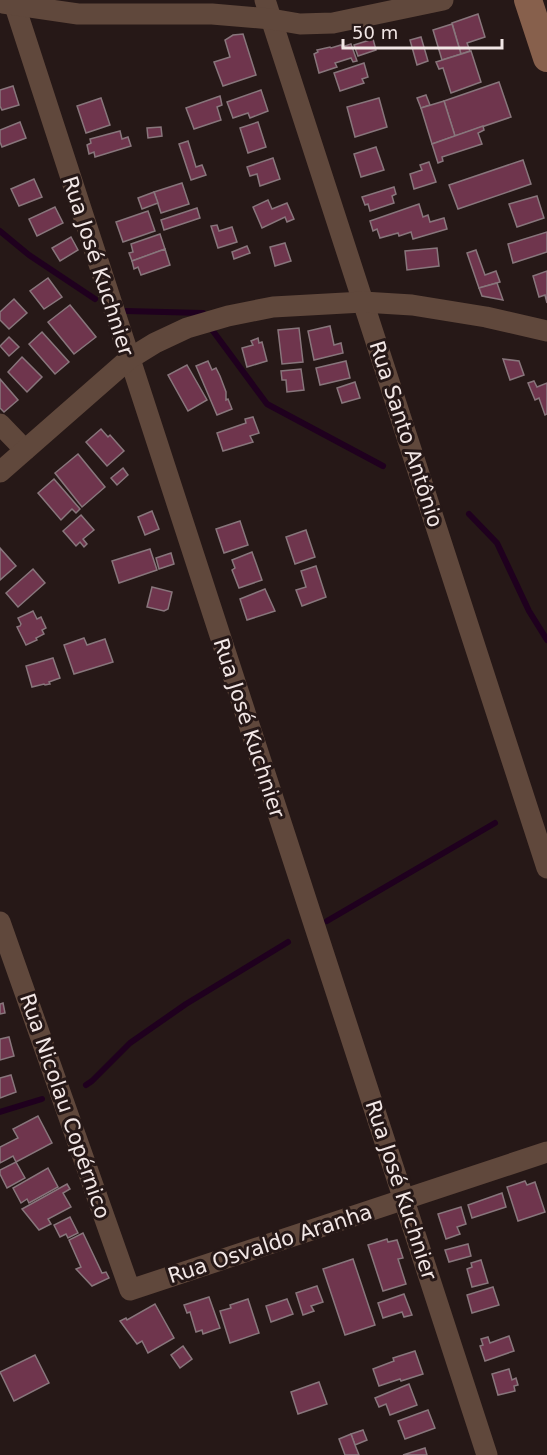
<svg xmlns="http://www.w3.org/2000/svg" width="547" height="1455" viewBox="0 0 547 1455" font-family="'DejaVu Sans',sans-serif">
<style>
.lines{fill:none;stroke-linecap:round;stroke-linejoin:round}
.stream{stroke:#1f001e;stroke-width:6}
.building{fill:#6f354d;stroke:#88767c;stroke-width:1.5}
.street{stroke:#60483c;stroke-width:21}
.secondary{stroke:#87604c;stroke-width:28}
.labels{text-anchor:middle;stroke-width:6;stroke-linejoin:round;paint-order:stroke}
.street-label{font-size:21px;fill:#f2e7e6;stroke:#261817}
</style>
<rect width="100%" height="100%" fill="#261817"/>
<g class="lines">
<g class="stream">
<polyline points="0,231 29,255 95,299"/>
<polyline points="126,311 203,313"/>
<polyline points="213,331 267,404 383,466"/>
<polyline points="469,514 497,543 529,611 547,640"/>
<polyline points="327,921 495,823"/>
<polyline points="86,1085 92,1081 130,1043 186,1004 288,942"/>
<polyline points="0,1112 42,1099"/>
</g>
</g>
<g class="building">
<polygon points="478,14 485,37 467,43 470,51 461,54 452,23"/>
<polygon points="452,24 461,54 442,60 433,30"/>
<polygon points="243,34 256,75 223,86 214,62 230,57 225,40 233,35"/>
<polygon points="421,37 428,61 417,65 410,40"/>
<polygon points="373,39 376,50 358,56 354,45"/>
<polygon points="351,44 357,61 353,62 351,58 335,63 337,67 319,73 314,54 318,52 317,50 330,47 331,48 341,45 342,47"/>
<polygon points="471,51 481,82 451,93 443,68 439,69 436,62"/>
<polygon points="364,63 368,77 362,79 364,83 340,91 334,73"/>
<polygon points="499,82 511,117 455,136 444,101"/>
<polygon points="13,86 19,105 2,110 0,106 0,90"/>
<polygon points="261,90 268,111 250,118 248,113 233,118 227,102"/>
<polygon points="426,95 430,105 421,108 417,98"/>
<polygon points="220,96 222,105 217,107 221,120 194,129 186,108"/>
<polygon points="101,98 110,125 86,133 77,106"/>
<polygon points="379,98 387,127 355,137 347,107"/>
<polygon points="444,101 455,136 432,144 421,108"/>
<polygon points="20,122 26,138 2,147 0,142 0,130"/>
<polygon points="258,122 266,147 248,153 240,128"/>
<polygon points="483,126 484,130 478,133 482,144 442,157 443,161 438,163 432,144"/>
<polygon points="161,127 162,136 148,138 147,128"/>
<polygon points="120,131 122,139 128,137 131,146 95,157 94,152 89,154 87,145 91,143 90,139"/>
<polygon points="188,141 196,167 202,165 206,175 191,180 179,144"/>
<polygon points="376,147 384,170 361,177 354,154"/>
<polygon points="273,158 280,179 260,186 257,174 250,176 247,167"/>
<polygon points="523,160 531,184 458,209 449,185"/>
<polygon points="429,162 436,182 414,189 410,174 422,170 420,165"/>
<polygon points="34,179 42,197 19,206 11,189"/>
<polygon points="182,183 189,204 161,213 154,192"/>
<polygon points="394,187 396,194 392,196 394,203 370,211 368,204 365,205 362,197"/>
<polygon points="154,192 158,203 142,209 138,198"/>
<polygon points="537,196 544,218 517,227 509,204"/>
<polygon points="268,200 272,209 287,203 294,219 287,222 285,217 262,228 253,207"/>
<polygon points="419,204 423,217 428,215 430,222 444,218 447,229 413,239 411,232 399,236 398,233 380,238 377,229 373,231 370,221"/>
<polygon points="55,207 63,223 37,236 29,219"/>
<polygon points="197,208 200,218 164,230 161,220"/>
<polygon points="148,211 155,231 123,242 116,222"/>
<polygon points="217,225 219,231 232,227 237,242 218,248 211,226"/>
<polygon points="547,232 547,252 513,263 508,244"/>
<polygon points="160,234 165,249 132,261 129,253 133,252 131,244"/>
<polygon points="71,237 78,250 60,261 52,248"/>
<polygon points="285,243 291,261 275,266 270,247"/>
<polygon points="247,246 250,253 234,259 232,252"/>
<polygon points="437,248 439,266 407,270 405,251"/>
<polygon points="165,249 170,265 141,275 138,267 134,269 132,261"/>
<polygon points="476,250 485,275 496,271 500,282 479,288 467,253"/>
<polygon points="547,271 547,303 545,295 539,297 533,276"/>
<polygon points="48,278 62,297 44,309 30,291"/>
<polygon points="497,283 503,300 482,296 479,288"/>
<polygon points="14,299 27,313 9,329 0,320 0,312"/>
<polygon points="70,305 96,337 74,354 48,322"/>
<polygon points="330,326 334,345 341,343 343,353 314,360 308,331"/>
<polygon points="299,328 303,362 282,364 278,330"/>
<polygon points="42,332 69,362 55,374 29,344"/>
<polygon points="9,337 19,347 9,356 0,346"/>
<polygon points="258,338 259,343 262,342 267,361 247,367 242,348 253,345 251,341"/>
<polygon points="22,357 42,377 27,392 8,372"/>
<polygon points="503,359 519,361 524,375 510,380"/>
<polygon points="208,361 212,370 216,368 220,376 226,392 226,400 228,399 232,409 217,415 196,366"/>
<polygon points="346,361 350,378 320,385 316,368"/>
<polygon points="187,365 207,400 188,411 168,375"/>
<polygon points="301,369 304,390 287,392 286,380 282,380 281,371"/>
<polygon points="0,379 18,400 4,412 0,408"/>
<polygon points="534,381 537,387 547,383 547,414 545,415 539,398 535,400 528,383"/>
<polygon points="355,382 360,398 342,403 337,388"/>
<polygon points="253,417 259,433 250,436 253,442 223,451 217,433 246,423 245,419"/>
<polygon points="101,429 108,437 110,435 124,451 107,466 86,442"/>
<polygon points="78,454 105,487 82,507 55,473"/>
<polygon points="123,468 128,475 117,485 111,478"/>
<polygon points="54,479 80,509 76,513 72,509 61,520 38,493"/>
<polygon points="152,511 159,529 145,535 138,517"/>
<polygon points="81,515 94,530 83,539 87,544 84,547 80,542 76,546 63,531"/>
<polygon points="240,521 248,545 224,553 216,529"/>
<polygon points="306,530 315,557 295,564 286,537"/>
<polygon points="0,548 16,566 0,580"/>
<polygon points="150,549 157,570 119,583 112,561"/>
<polygon points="252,552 262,580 239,588 232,570 235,568 232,560"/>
<polygon points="171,553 174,564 159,569 156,558"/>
<polygon points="316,566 326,597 302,606 296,590 306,587 301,571"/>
<polygon points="33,569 45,583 18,607 6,593"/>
<polygon points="152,587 172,592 168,609 164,611 147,607"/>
<polygon points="265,589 275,611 247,620 240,599"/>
<polygon points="33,611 37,619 41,617 46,628 42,630 44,634 36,638 37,640 26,645 17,627 20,626 21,624 18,618"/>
<polygon points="84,638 87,645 105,639 113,662 74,674 64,645"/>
<polygon points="53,658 60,678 49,682 50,684 45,685 44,684 32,687 26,666"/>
<polygon points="3,1003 5,1013 0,1014 0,1004"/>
<polygon points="9,1037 14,1056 0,1060 0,1039"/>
<polygon points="11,1075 16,1092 0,1098 0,1078"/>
<polygon points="38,1116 52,1143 16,1162 13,1156 0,1163 0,1147 18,1138 13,1129"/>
<polygon points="16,1162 25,1178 7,1188 0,1174 0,1170"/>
<polygon points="48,1168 58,1187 29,1203 27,1199 21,1203 13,1188"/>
<polygon points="525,1181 527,1185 535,1182 545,1212 518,1221 507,1187"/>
<polygon points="67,1184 70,1189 63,1193 71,1207 48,1219 51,1224 39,1230 22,1209"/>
<polygon points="502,1193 506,1207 472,1218 468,1205"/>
<polygon points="461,1207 466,1224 457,1227 460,1234 446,1239 438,1214"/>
<polygon points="70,1217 78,1233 68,1238 66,1234 60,1237 54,1225"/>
<polygon points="83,1233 102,1273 106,1272 109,1278 92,1286 76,1269 81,1267 69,1240"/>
<polygon points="387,1239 388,1242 397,1240 403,1258 398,1259 406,1284 383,1291 368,1245"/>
<polygon points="468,1244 471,1256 449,1262 445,1250"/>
<polygon points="353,1259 375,1325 345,1335 323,1269"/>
<polygon points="481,1260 488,1283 472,1287 467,1269 472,1267 471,1263"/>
<polygon points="317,1286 323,1302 311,1306 314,1311 303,1315 296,1293"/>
<polygon points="493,1287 499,1305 472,1313 467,1295"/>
<polygon points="404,1294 412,1315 404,1317 402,1312 383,1318 378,1303"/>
<polygon points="209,1297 220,1328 203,1334 202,1330 196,1332 190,1312 187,1313 184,1305"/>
<polygon points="248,1299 259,1333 230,1343 220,1311 231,1308 230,1305"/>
<polygon points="287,1299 293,1314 271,1322 266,1306"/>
<polygon points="155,1304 174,1338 148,1353 142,1341 137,1344 120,1321 126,1318 127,1320"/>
<polygon points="509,1336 514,1351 485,1361 480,1346 483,1345 481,1339 488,1337 490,1343"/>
<polygon points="183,1346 192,1359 180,1368 171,1355"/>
<polygon points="415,1351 423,1374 401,1381 400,1379 379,1386 373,1369 394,1361 393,1358"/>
<polygon points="35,1355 49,1383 14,1401 0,1372"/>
<polygon points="509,1369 512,1380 516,1378 518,1385 514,1386 515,1391 498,1395 492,1374"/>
<polygon points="319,1382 327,1404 298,1414 291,1392"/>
<polygon points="409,1384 417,1405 390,1415 386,1404 379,1407 375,1398"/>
<polygon points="428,1410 435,1428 405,1439 398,1421"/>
<polygon points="363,1430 367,1440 355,1445 351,1434"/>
<polygon points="351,1434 355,1445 359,1455 345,1455 339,1439"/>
<polygon points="425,1448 427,1455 403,1455"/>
</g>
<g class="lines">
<g class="street">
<polyline points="13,0 487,1455"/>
<polyline points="265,0 547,868"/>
<polyline points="3,3 78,14 212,14 271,19 300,24 333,23 443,0"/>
<polyline points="0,424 25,450"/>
<polyline points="0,472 129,359 155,343 187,328 228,316 273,307 363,302 412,305 486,317 547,331"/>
<polyline points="0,922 130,1290 547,1152"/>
</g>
<polyline class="secondary" points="528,0 547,58"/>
</g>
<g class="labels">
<g class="street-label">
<text transform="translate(98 266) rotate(72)" y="7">Rua José Kuchnier</text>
<text transform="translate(406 434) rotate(72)" y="7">Rua Santo Antônio</text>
<text transform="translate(249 728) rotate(72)" y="7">Rua José Kuchnier</text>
<text transform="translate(65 1106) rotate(71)" y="7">Rua Nicolau Copérnico</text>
<text transform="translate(401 1190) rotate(72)" y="7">Rua José Kuchnier</text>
<text transform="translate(270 1244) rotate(-18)" y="7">Rua Osvaldo Aranha</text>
</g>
</g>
<path d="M343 39v9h159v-9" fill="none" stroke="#f2e7e6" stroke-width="3"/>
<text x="352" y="39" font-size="18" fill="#f2e7e6" stroke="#261817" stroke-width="4.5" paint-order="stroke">50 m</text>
</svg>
